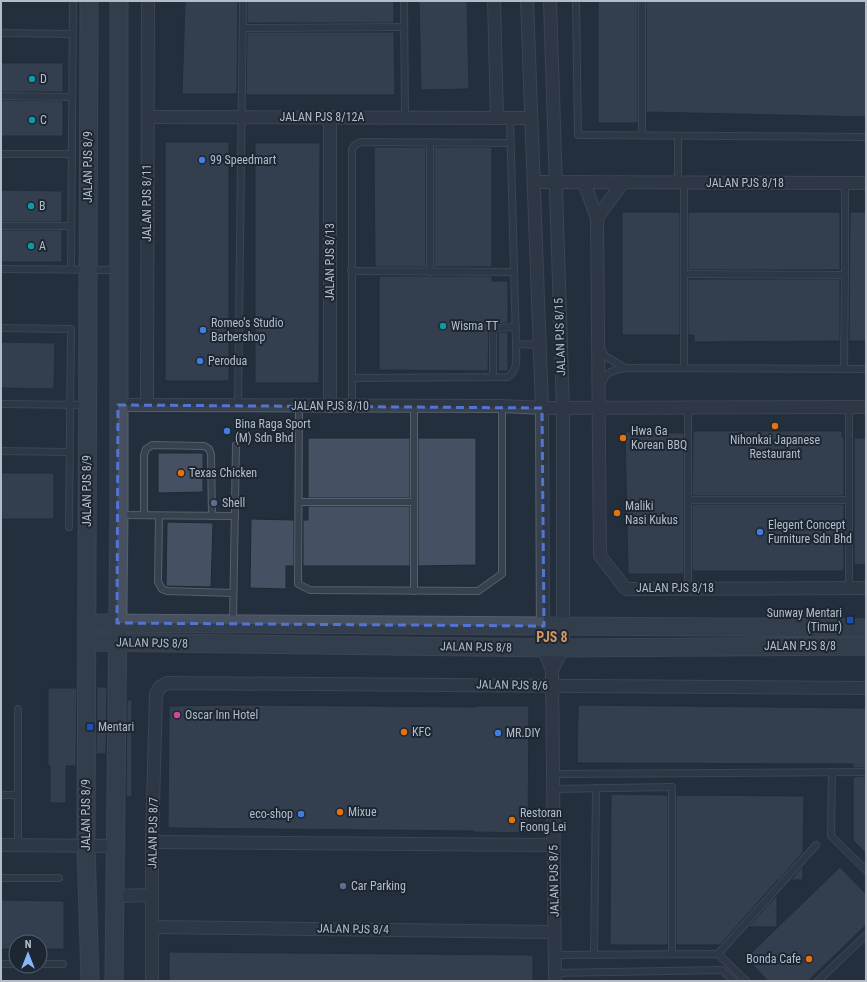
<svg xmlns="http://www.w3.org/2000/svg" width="867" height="982" viewBox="0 0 867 982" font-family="'Roboto Condensed',sans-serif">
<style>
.building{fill:#455162;stroke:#1f2835}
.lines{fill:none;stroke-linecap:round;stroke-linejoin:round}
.lane-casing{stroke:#565f6c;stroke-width:8}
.street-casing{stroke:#565f6c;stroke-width:14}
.secondary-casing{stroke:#565f6c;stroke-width:19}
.lane{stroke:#38414e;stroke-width:6}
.street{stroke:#38414e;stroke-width:12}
.secondary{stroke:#465061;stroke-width:17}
.marked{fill:none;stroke:#5274d3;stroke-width:3;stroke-dasharray:8 5;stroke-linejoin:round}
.culture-dot{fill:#0f9aa8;stroke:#1d2633;stroke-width:1.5}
.shop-dot{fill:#3f7fe0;stroke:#1d2633;stroke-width:1.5}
.food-dot{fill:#e8710a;stroke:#1d2633;stroke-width:1.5}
.service-dot{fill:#5c6f8a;stroke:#1d2633;stroke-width:1.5}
.transit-dot{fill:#1a4fb4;stroke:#1d2633;stroke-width:1.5}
.hotel-dot{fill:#d1479c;stroke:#1d2633;stroke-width:1.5}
.labels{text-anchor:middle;stroke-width:4;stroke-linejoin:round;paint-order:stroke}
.poi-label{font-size:12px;fill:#b4bcc9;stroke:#1d2633;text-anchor:start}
.street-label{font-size:12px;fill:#b4bcc9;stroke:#1d2633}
.quarter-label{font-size:14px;font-weight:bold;fill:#d59563;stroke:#1d2633}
</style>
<rect width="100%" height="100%" fill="#242f3e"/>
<g class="building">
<polygon points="185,1 238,1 237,94 182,94"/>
<rect x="247" y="1" width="147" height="22"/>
<polygon points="419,1 467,1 469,89 421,90"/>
<rect x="598" y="1" width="40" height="122"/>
<polygon points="646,1 866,1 866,117 646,112"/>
<polygon points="247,32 394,32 395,95 246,95"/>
<rect x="1" y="63" width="62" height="29"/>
<polygon points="1,100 63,101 63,136 1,136"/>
<rect x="165" y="142" width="64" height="239"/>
<polygon points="255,143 320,143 319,383 255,383"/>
<polygon points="374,147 426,147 426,267 375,267"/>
<rect x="434" y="147" width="58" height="120"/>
<polygon points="1,190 62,191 62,222 1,222"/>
<rect x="622" y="212" width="58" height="123"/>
<rect x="688" y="212" width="152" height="58"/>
<polygon points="850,212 866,212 866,341 849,341"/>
<rect x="1" y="230" width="61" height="32"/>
<polygon points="379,276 492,276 492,281 508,281 508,323 493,324 489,326 488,371 379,370"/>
<polygon points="688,279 840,279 840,341 694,342 694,335 688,335"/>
<rect x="498" y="332" width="10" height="39"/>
<polygon points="1,342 55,343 54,389 1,388"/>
<polygon points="693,431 842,431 842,437 844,437 844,496 692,496"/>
<polygon points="625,432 684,433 684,574 628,574"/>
<rect x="308" y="438" width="102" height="60"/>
<polygon points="418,438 476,438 476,565 418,566"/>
<polygon points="854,438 866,438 866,564 854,565"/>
<polygon points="158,453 203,453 203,492 158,493"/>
<rect x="1" y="473" width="53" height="46"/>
<rect x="692" y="504" width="152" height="67"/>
<polygon points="308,506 410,506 410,566 303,566 303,520 308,520"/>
<polygon points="251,519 294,520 294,566 286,566 286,589 250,588"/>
<polygon points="167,522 213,523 211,587 166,586"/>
<polygon points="97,687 107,687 106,754 96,754"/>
<polygon points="48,688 77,688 76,766 66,766 66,803 50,803 50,766 48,766"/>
<polygon points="127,700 132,700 132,797 126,797"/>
<polygon points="244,705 475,707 475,706 529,706 528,833 474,832 474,831 168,828 169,706"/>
<polygon points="578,705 866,708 866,768 853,768 853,764 577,763"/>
<polygon points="866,776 866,853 853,840 853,777"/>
<polygon points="611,794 668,795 668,945 610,945"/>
<polygon points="676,795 804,796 803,852 779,880 777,880 777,881 720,945 676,945"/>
<polygon points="803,866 803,880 791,880"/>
<polygon points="840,867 866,894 866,925 808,981 768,981 746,958"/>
<polygon points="777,895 777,927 748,927"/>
<polygon points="1,900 64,901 64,949 40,949 40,942 16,942 16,949 1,949"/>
<polygon points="169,952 533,955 533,981 169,981"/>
</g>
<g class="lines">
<defs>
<g id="lane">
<polyline points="404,1 405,118"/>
<polyline points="576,1 578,135 866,137"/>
<polyline points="642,1 642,135"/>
<polyline points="243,28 404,27"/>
<polyline points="1,33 72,34"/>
<polyline points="1,96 72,97"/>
<polyline points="678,136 678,183"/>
<polyline points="430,142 430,272"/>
<polyline points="1,154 71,154"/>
<polyline points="684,183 684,368"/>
<polyline points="1,226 71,226"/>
<polyline points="1,269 117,270"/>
<polyline points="71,269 73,1"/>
<polyline points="351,271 514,272"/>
<polyline points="684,274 845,275 844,369"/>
<polyline points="845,275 845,183"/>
<polyline points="1,328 71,329 69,527"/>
<polyline points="516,344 539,345"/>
<polyline points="601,348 605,356 625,368"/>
<polyline points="493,377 493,328 516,327"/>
<path d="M 352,378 L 508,377 C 519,369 516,357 516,344 L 510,118"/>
<path d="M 601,385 C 607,371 611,371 625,368 L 866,369"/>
<polyline points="1,404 86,405"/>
<polyline points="238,406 243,1"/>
<polyline points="299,406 298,584 310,590 478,591 502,574 502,406"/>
<polyline points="352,406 352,149 355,145 360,142 510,143"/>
<polyline points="414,406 414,591"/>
<polyline points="688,407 688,589"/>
<polyline points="849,407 849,500"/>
<polyline points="1,451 70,452"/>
<polyline points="688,500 849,500 849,588"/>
<polyline points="299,502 414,502"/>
<polyline points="121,515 235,516"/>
<polyline points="144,515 144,455 146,449 152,445 204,446 209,449 211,454 212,516"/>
<polyline points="159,516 158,582 162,589 167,591 233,593"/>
<polyline points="233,623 236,445"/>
<polyline points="832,772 831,836 866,870"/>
<polyline points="553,774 866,772"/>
<polyline points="553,789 672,787 672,954"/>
<polyline points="1,795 18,795"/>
<polyline points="18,845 18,709"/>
<polyline points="1,878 59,878"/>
<polyline points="718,954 816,845"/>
<polyline points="554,955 718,954 746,981"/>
<polyline points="594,955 596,788"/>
<polyline points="1,964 16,964"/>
<polyline points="40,964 63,964"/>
<polyline points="555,973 722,970 734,981"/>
<polyline points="818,981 866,935"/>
</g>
<g id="street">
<polyline points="494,1 497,118"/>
<polyline points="527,1 542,408 543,647 552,670 555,981"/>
<polyline points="550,1 563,408 563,648 552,670"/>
<polyline points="148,117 531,118"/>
<polyline points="534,182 866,183"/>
<polyline points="584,182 597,218 600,556 626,589 866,588"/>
<polyline points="597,218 623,182"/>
<polyline points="118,405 502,406 542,408 866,407"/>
<polyline points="147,405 148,1"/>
<polyline points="330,406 330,117"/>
<polyline points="152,842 553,845"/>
<polyline points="1,845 115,846"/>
<polyline points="115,896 152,895"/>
<polyline points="152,927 554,932"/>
<polyline points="152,981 152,842 156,694 160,687 167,683 866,688"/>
</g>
<g id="secondary">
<polyline points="89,1 86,846 90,981"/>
<polyline points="87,623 866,628"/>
<polyline points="87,642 553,648 866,646"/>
<polyline points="114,981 119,515 119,1"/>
</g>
</defs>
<use href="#lane" class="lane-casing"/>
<use href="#street" class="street-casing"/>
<use href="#secondary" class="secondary-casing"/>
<use href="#lane" class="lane"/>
<use href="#street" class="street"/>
<use href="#secondary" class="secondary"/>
</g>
<path d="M0 0H867V982H0ZM 118,405 L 542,408 L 544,626 L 117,623 Z" fill="#242f3e" fill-opacity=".55" fill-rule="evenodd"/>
<path class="marked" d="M 118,405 L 542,408 L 544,626 L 117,623 Z"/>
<g class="culture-dot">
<circle cx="32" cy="79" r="4"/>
<circle cx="32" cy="120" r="4"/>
<circle cx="31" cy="206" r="4"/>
<circle cx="31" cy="246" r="4"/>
<circle cx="443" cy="326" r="4"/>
</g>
<g class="shop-dot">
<circle cx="202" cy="160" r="4"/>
<circle cx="203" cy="330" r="4"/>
<circle cx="200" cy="361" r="4"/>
<circle cx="227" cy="431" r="4"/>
<circle cx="760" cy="532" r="4"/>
<circle cx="498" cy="733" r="4"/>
<circle cx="301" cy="814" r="4"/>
</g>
<g class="food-dot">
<circle cx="775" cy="426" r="4"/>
<circle cx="623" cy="438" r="4"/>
<circle cx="181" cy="473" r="4"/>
<circle cx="617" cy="513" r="4"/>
<circle cx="404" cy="732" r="4"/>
<circle cx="340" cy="812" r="4"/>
<circle cx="512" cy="820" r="4"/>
<circle cx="809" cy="959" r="4"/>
</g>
<g class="service-dot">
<circle cx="214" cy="503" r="4"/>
<circle cx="343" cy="886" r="4"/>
</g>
<g class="transit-dot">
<rect x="846" y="616" width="8" height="8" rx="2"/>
<rect x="86" y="723" width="8" height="8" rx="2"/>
</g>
<circle class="hotel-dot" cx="177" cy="715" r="4"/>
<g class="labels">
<g class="poi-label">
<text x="40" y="83">D</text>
<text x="40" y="124">C</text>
<text x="210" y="164">99 Speedmart</text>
<text x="39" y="210">B</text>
<text x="39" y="250">A</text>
<text x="211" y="327">Romeo's Studio<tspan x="211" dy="14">Barbershop</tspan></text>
<text x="451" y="330">Wisma TT</text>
<text x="208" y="365">Perodua</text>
<text x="235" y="428">Bina Raga Sport<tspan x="235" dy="14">(M) Sdn Bhd</tspan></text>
<text x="631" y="435">Hwa Ga<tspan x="631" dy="14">Korean BBQ</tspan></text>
<text x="775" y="444" text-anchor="middle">Nihonkai Japanese<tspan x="775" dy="14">Restaurant</tspan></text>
<text x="189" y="477">Texas Chicken</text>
<text x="222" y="507">Shell</text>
<text x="625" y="510">Maliki<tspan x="625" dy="14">Nasi Kukus</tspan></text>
<text x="768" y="529">Elegent Concept<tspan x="768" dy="14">Furniture Sdn Bhd</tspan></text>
<text x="842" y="617" text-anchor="end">Sunway Mentari<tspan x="842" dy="14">(Timur)</tspan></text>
<text x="185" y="719">Oscar Inn Hotel</text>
<text x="98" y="731">Mentari</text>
<text x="412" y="736">KFC</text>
<text x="506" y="737">MR.DIY</text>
<text x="348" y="816">Mixue</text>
<text x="520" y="817">Restoran<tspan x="520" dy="14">Foong Lei</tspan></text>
<text x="293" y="818" text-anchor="end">eco-shop</text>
<text x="351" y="890">Car Parking</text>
<text x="801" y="963" text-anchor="end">Bonda Cafe</text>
</g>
<g class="street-label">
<text x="322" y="121">JALAN PJS 8/12A</text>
<text transform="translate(88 167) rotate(-90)" y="4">JALAN PJS 8/9</text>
<text x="745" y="187">JALAN PJS 8/18</text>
<text transform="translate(147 203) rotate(-90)" y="4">JALAN PJS 8/11</text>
<text transform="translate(330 262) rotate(-90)" y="4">JALAN PJS 8/13</text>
<text transform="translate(560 337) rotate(-92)" y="4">JALAN PJS 8/15</text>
<text x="330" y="410">JALAN PJS 8/10</text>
<text transform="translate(87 491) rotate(-90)" y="4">JALAN PJS 8/9</text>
<text x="675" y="592">JALAN PJS 8/18</text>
<text transform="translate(152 643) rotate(1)" y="4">JALAN PJS 8/8</text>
<text x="800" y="650">JALAN PJS 8/8</text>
<text transform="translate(476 647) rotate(1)" y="4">JALAN PJS 8/8</text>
<text transform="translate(512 685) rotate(1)" y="4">JALAN PJS 8/6</text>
<text transform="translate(86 815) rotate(-90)" y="4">JALAN PJS 8/9</text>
<text transform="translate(153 833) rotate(-89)" y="4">JALAN PJS 8/7</text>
<text transform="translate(554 881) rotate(-91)" y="4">JALAN PJS 8/5</text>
<text transform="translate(353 929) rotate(1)" y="4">JALAN PJS 8/4</text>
</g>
<g class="quarter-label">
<text x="552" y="642">PJS 8</text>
</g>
</g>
<rect width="867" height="982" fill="none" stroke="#b4bcc9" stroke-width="4"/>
<g transform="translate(28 954)"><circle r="19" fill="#1d2633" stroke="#59626f"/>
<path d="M0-3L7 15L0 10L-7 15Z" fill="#8ab4f8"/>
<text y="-6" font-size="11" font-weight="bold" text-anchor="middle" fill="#b4bcc9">N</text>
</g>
</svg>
